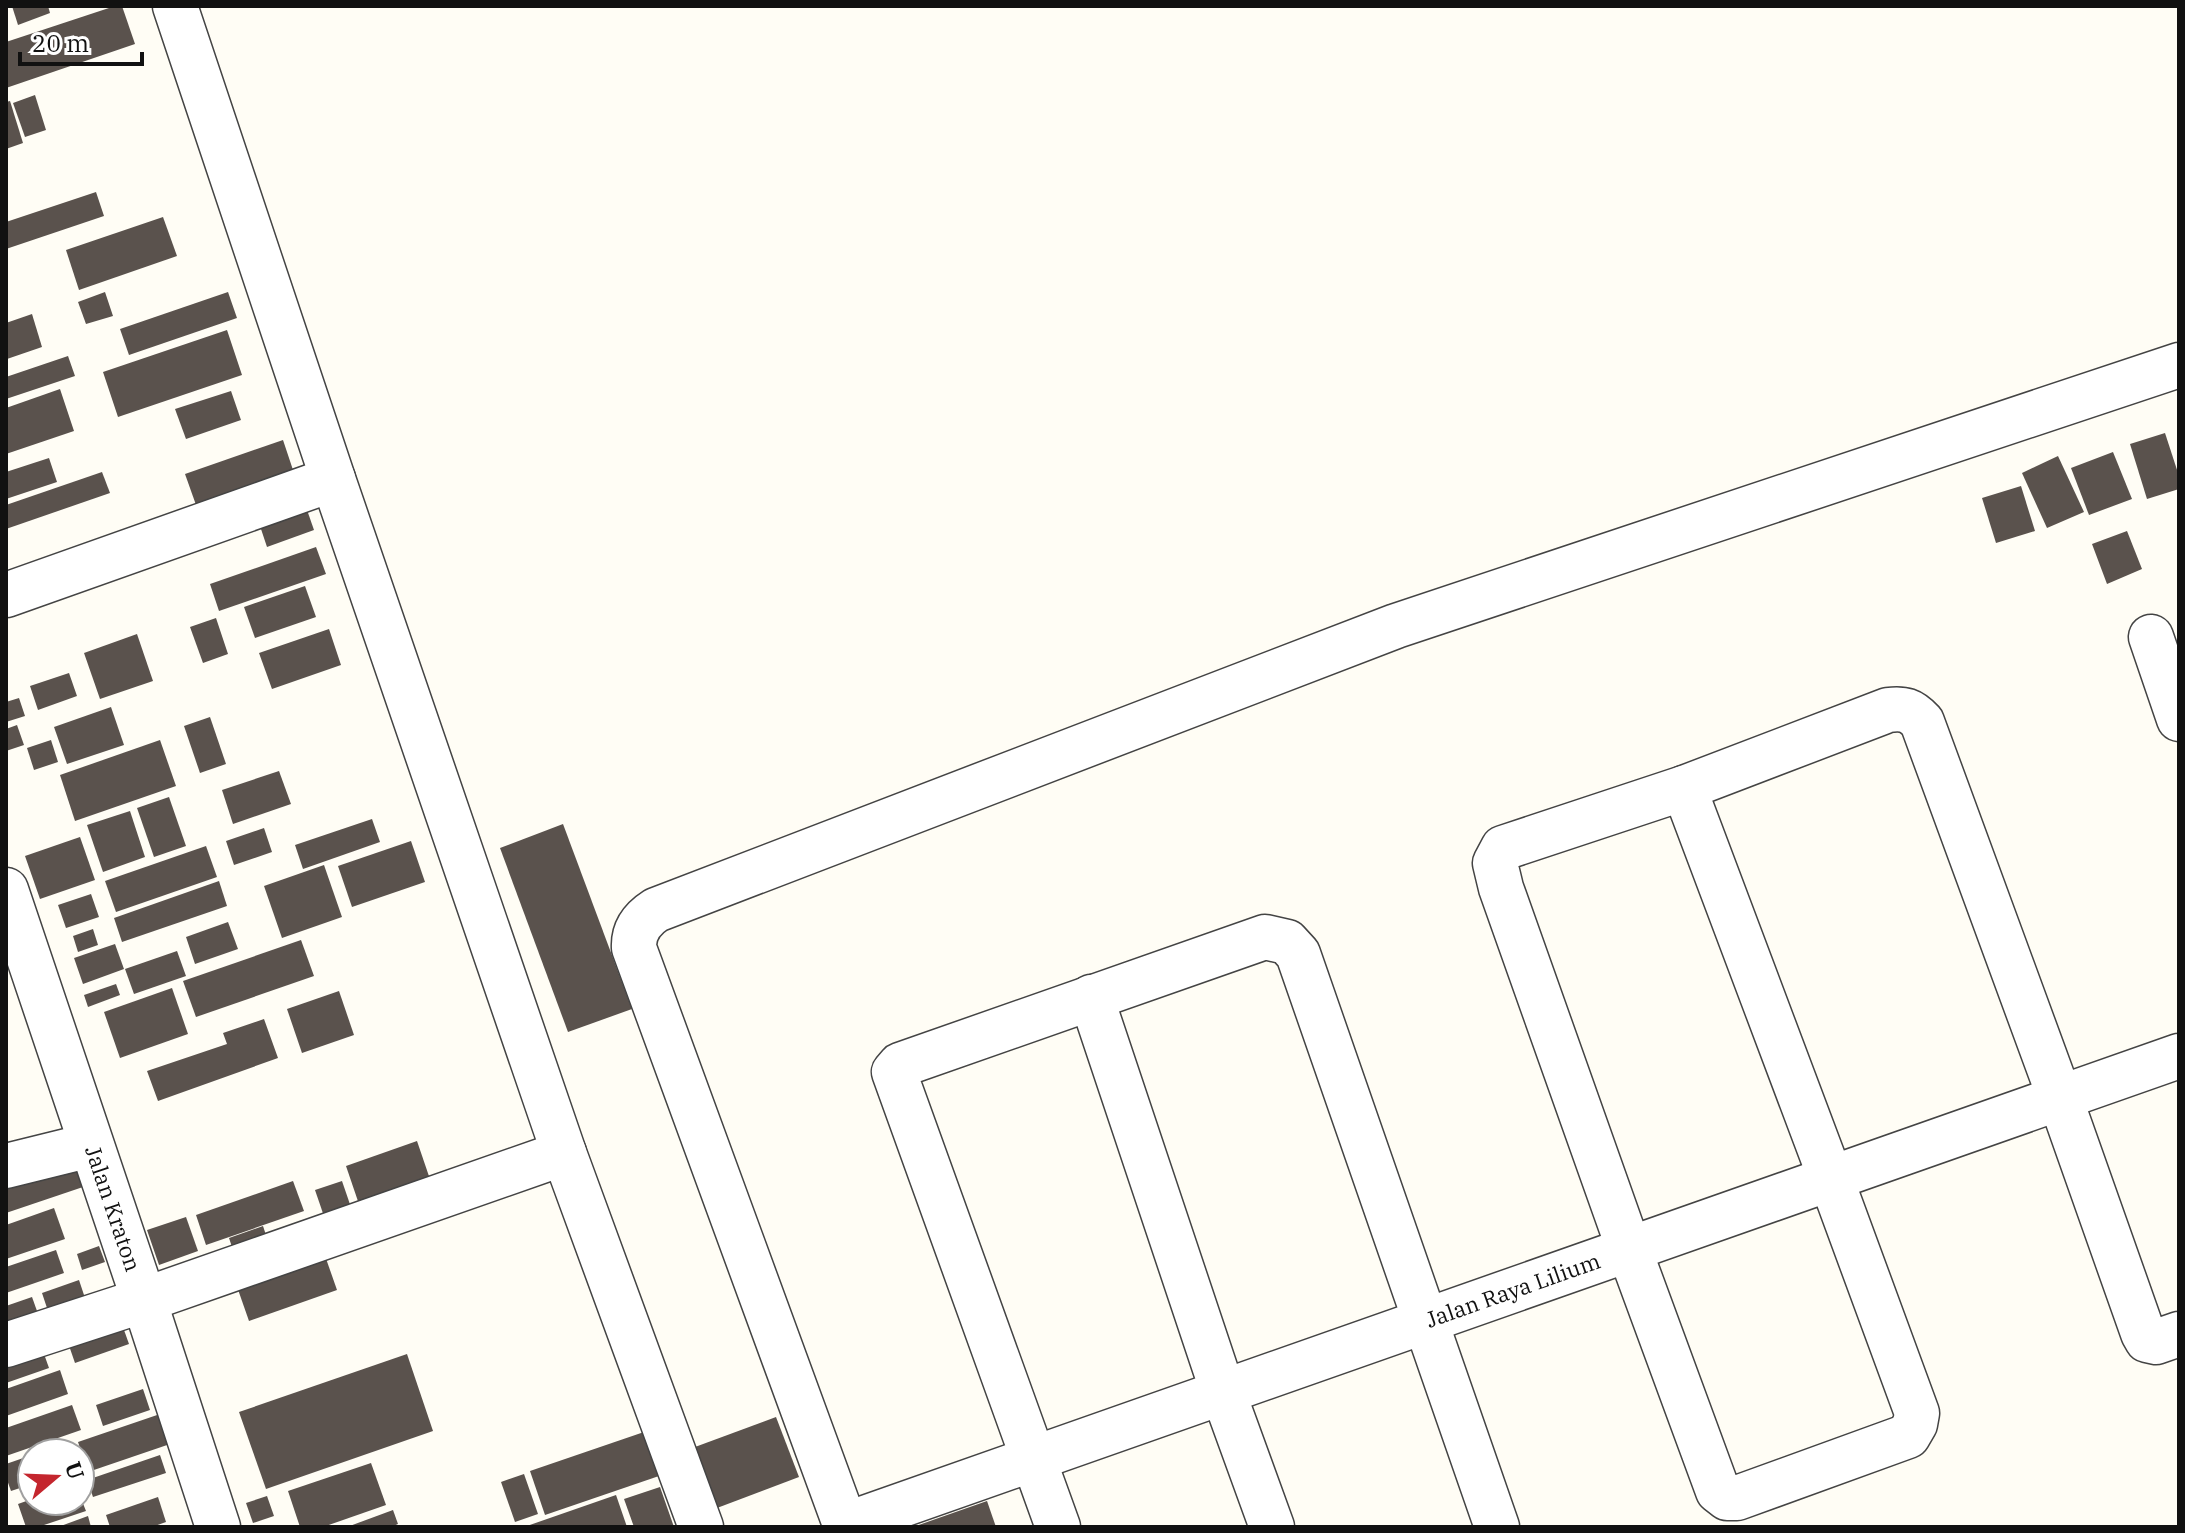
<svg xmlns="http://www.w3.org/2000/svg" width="2185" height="1533" viewBox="0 0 2185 1533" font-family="'IBM Plex Serif',serif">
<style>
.building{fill:#5a524d}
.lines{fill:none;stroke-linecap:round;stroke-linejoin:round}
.minor-casing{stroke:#444;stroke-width:47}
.tertiary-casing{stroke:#444;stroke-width:47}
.minor{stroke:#fff;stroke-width:44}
.tertiary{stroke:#fff;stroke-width:44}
.labels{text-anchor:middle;stroke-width:8;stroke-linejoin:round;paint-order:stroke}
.street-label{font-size:22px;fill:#111;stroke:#fff}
</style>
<rect width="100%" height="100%" fill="#fffdf5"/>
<g class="building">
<polygon points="12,6 48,6 50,13 18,25"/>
<polygon points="115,6 122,6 135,44 6,88 6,42"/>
<polygon points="35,95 46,130 25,137 13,103"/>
<polygon points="10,101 23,143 6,149 6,102"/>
<polygon points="96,192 104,216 6,249 6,222"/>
<polygon points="163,217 177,256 79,290 66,250"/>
<polygon points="105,292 113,316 86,324 78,302"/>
<polygon points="228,292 237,318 129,355 120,329"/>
<polygon points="32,314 42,347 7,359 6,323"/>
<polygon points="227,330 242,375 118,417 103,372"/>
<polygon points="68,356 75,376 6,399 6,377"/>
<polygon points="60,389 74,431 6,454 6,408"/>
<polygon points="231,391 241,420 186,439 175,409"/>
<polygon points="2165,433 2179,476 2179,489 2147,499 2130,444"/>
<polygon points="283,440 298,485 201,519 185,474"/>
<polygon points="2113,452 2132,499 2089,515 2071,468"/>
<polygon points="2058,456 2084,512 2047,528 2022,473"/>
<polygon points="49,458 57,482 6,499 6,472"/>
<polygon points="102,472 110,493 6,529 6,505"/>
<polygon points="2021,486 2035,531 1996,543 1982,498"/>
<polygon points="306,507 314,530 267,547 259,523"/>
<polygon points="2127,531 2142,569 2107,584 2092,544"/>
<polygon points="316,547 326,574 219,611 210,584"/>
<polygon points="305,586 316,617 255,638 244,607"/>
<polygon points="216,618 228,654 203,663 190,627"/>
<polygon points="329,629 341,665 272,689 259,653"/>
<polygon points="137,634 153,681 100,699 84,653"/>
<polygon points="69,673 77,696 38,710 30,686"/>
<polygon points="19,698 25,716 6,722 6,702"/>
<polygon points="111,707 124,745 67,764 54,727"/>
<polygon points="210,717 226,764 200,773 184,726"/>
<polygon points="17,725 24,745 6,751 6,729"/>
<polygon points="51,740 58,762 34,770 27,748"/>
<polygon points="160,740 176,786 75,821 60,775"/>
<polygon points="279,771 291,804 233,824 222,790"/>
<polygon points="169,797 186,846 154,857 137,808"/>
<polygon points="130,811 145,857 103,872 87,825"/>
<polygon points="372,819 380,842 303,869 295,845"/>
<polygon points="563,824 632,1009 568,1032 500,848"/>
<polygon points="264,828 272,852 234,865 226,841"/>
<polygon points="80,837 95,880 40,899 25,856"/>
<polygon points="411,841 425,882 352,907 338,866"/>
<polygon points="206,846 217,877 116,912 105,881"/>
<polygon points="324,865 342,917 282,938 264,886"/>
<polygon points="219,881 227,906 122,942 114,918"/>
<polygon points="91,894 99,917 66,928 58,905"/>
<polygon points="228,922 238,949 195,964 186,937"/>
<polygon points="93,929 98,945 78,952 73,936"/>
<polygon points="301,940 314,976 196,1017 183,981"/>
<polygon points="115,944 124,969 83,984 74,958"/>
<polygon points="177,951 186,976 134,994 125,969"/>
<polygon points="116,984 120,995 88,1007 84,995"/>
<polygon points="172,988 188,1034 120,1058 104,1012"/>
<polygon points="339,991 354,1035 302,1053 287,1009"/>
<polygon points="264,1019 278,1058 158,1101 147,1071 227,1044 223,1033"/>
<polygon points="417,1141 433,1188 362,1213 346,1166"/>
<polygon points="75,1163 83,1187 6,1213 6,1180"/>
<polygon points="293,1181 304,1211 206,1245 196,1215"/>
<polygon points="342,1181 355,1219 328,1228 315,1190"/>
<polygon points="54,1208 65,1239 6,1259 6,1225"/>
<polygon points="186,1217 198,1251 159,1265 147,1230"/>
<polygon points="263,1226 270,1247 236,1259 229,1238"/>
<polygon points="99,1246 105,1262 82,1270 77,1254"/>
<polygon points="56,1250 64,1273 6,1293 6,1267"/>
<polygon points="323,1250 337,1290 249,1321 235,1281"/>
<polygon points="79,1280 87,1304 50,1317 42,1293"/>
<polygon points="32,1297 42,1325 6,1325 6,1306"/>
<polygon points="119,1316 129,1344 75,1363 65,1334"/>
<polygon points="39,1340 49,1368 6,1383 6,1351"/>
<polygon points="407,1354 433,1431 266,1489 239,1412"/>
<polygon points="60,1370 68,1394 6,1416 6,1389"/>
<polygon points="143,1389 150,1410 103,1426 96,1405"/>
<polygon points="72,1405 81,1430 6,1456 6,1428"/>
<polygon points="163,1413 173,1443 88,1472 78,1442"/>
<polygon points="776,1417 799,1477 717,1508 695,1447"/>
<polygon points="644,1432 659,1476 545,1515 530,1471"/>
<polygon points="32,1455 32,1484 11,1491 6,1477 6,1464"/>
<polygon points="160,1455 166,1473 93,1497 87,1480"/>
<polygon points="371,1463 386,1505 323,1527 300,1527 288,1491"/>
<polygon points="524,1474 538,1514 515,1522 501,1482"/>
<polygon points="660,1487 674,1527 634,1527 624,1499"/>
<polygon points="616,1495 627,1527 524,1527"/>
<polygon points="267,1496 274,1516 253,1523 246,1503"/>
<polygon points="158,1497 166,1522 152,1527 110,1527 106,1515"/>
<polygon points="32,1499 32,1501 82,1501 86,1511 38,1527 26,1527 18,1504"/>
<polygon points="987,1501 996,1527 913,1527"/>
<polygon points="393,1510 398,1524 391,1527 347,1527"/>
<polygon points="88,1516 91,1527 58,1527"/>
</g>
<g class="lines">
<defs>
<g id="minor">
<polyline points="175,6 333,479 564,1153 701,1527"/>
<polyline points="6,595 333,479"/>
<polyline points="2151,637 2179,719"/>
<polygon points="1684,788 1831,1179 1917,1413 1915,1424 1908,1436 1737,1498 1727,1498 1718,1491 1629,1249 1501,888 1495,863 1503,848"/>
<path d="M 1684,788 L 1888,710 C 1904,708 1911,710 1922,722 L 2060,1098 L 2143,1333 L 2147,1340 L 2156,1342 L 2179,1334"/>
<polyline points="1091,997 1223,1392 1272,1527"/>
<polyline points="6,1166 91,1145"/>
<polyline points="6,1345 144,1300 564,1153"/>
<path id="s1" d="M 845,1525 L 2179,1056"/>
<path d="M 846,1527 L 634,948 C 633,931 642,919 656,910 L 1396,626 L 2179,365"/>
<polyline points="1058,1527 894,1072 900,1065 1265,937 1287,942 1298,954 1497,1527"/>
</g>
<g id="tertiary">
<path id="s2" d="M 6,890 L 144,1300 L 218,1527"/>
</g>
</defs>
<use href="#minor" class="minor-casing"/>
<use href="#tertiary" class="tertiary-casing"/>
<use href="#minor" class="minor"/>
<use href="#tertiary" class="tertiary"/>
</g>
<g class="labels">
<g class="street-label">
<text dy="8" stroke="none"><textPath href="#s2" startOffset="336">Jalan Kraton</textPath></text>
<text dy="8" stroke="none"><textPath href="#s1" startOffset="708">Jalan Raya Lilium</textPath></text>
</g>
</g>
<rect width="2185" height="1533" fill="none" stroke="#111111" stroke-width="16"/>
<g transform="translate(56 1477) rotate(71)"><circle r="38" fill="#ffffff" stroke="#a0a0a0" stroke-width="2"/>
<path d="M0-6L14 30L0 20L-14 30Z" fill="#c4262e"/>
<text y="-12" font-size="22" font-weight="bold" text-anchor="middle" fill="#111111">U</text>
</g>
<path d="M20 52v12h122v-12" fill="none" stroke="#111111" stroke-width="4"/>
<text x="32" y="52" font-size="24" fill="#111111" stroke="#ffffff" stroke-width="6" paint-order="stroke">20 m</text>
</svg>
